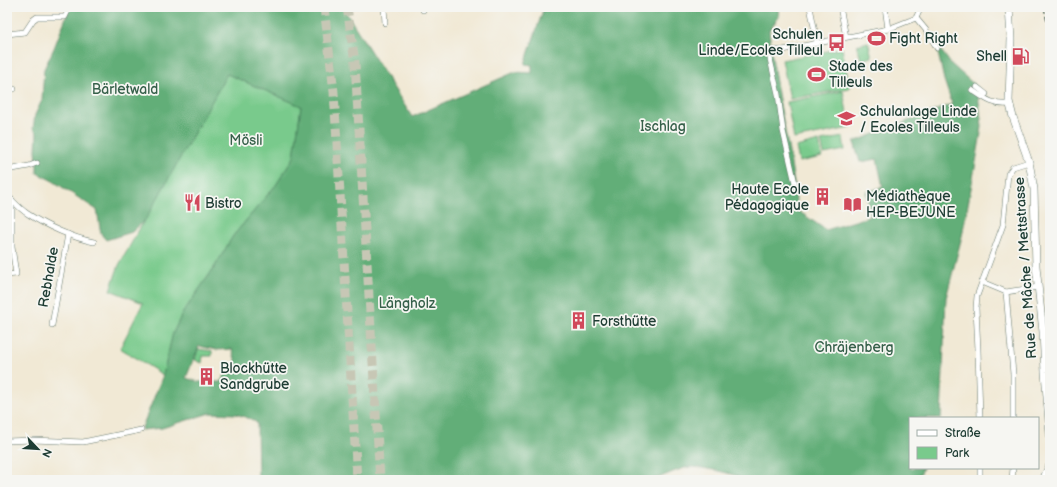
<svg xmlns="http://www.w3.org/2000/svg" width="1057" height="487" viewBox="0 0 1057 487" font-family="'Balsamiq Sans',sans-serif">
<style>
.green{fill:#79ca8c;stroke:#4c8460}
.forest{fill:#62ae78;stroke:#407656;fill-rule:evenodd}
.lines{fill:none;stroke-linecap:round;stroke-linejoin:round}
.highway-tunnel{stroke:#c7c7b5;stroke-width:9;stroke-dasharray:9 4.5;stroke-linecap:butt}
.street-casing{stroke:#68796c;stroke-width:6}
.secondary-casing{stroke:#68796c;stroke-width:8}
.street{stroke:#fff;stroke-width:5}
.secondary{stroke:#fff;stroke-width:7}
.rail{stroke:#1f3d34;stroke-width:1;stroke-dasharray:6 3;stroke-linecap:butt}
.labels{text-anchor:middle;stroke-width:3.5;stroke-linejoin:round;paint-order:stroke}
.poi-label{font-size:14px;fill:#1f3d34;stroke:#f6f6f2;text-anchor:start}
.park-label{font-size:14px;fill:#36604a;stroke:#f6f6f2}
.street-label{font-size:14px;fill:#1f3d34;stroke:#f6f6f2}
</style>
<rect width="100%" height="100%" fill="#f6f6f2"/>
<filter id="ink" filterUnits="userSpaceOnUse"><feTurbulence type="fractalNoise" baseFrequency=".025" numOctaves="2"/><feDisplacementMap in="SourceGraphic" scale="8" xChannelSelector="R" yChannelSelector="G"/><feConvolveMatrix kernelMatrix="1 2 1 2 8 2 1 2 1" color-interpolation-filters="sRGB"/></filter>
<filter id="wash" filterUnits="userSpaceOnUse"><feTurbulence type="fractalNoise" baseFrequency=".012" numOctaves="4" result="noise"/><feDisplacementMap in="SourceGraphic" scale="16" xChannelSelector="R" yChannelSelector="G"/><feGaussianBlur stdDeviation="0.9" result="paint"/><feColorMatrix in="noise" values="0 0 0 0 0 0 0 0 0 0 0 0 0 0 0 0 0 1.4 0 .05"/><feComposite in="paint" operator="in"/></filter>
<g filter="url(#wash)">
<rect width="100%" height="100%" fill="#f1e9d5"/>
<g class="green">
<polygon points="868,42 872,57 861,60 857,45"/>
<polygon points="842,48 850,88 790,99 782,60"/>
<polygon points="227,74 301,106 294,157 276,185 233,236 214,268 182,314 173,333 163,375 120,348 143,303 110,290 119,265"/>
<polygon points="843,91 850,128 794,139 787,102"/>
<polygon points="843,137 845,150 824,154 821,141"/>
<polygon points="819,141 822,157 799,162 796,147"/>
<polygon points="198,349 212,351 212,356 203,356 202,363 195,360"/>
</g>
<path class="forest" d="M 70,7 L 344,7 L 347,14 L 412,117 L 515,72 L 532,73 L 532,65 L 525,64 L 544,7 L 778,7 L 779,17 L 769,30 C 774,91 792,149 797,210 L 826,230 L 871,216 L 866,192 L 883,187 L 877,159 L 860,162 L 854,142 L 952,104 L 944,80 L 937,48 L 940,52 L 940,49 L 951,64 L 977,87 L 979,93 L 978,94 L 982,127 L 976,162 L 962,236 L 946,298 L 941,418 L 910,418 L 910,468 L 923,468 L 918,480 L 745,480 C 735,473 701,467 690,467 C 676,469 664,477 651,480 L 258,480 L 257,423 L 251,419 L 236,414 L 210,413 L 162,428 L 141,430 L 163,375 L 173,333 L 182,314 L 214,268 L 233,236 L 276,185 L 294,157 L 301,106 L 227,74 L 146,219 L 132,232 L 106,240 L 101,234 L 97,210 L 53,181 L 37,173 L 37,163 L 36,150 L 37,133 L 33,129 L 35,115 L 42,100 L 44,69 L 54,48 ZM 199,346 L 217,350 L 232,349 L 236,362 L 230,368 L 220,382 L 199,382 L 186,378 Z"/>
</g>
<g filter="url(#ink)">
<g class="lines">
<g class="highway-tunnel">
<polyline points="324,7 334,92 357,480"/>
<polyline points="347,7 355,63 380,480"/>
</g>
<defs>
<g id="street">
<polyline points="384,7 385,23"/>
<polyline points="423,7 423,10"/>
<polyline points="810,7 817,42"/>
<polyline points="840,7 846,37"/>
<polyline points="885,7 888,29"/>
<polyline points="916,18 926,30 937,48"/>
<polyline points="916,18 921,7"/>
<polyline points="7,34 25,32 33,20 37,17 65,17 70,7"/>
<polyline points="977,87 986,94"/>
<polyline points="7,90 14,89"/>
<path d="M 972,90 C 984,98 994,106 1009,104"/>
<polyline points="7,170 29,166 37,163"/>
<polyline points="795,183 783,131 778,94 770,59 771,53 774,50 783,50 888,29 916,18"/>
<path d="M 7,195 C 14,202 20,209 28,214 C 46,226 73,238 94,242"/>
<polyline points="7,275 16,274 12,247 12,200"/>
<polyline points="982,282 1006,292 1038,287"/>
<polyline points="1006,292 1013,374 1013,418"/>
<polyline points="52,325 68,234"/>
<polyline points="980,418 978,350 976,308 977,296 1003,225 1008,174 1013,167 1029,162"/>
<polyline points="7,441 33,440 83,442 141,430"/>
<polyline points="980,468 980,479"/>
<polyline points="967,480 972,479 1043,479"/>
<polyline points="1012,480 1013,468"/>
</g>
<g id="secondary">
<polyline points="1009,7 1011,39 1009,101 1013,117 1029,162 1034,189 1036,266 1043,332 1045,372 1050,435"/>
<path d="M 1044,480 C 1044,475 1048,470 1050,465"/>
</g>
</defs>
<use href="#street" class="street-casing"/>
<use href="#secondary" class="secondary-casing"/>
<use href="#street" class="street"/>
<use href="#secondary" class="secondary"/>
<polyline class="rail" points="1044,7 1050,39"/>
</g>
</g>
<defs>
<symbol id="stadium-bare" viewBox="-9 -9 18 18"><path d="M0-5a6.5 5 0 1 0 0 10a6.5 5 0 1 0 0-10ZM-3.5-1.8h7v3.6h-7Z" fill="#d1495b" stroke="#f6f6f2" stroke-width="2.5" paint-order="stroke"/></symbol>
<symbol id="bus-bare" viewBox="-9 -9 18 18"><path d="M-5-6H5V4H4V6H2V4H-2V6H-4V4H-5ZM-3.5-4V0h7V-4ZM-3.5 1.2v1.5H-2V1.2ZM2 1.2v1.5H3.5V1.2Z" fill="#d1495b" stroke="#f6f6f2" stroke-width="2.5" paint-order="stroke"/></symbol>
<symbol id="fuel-bare" viewBox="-9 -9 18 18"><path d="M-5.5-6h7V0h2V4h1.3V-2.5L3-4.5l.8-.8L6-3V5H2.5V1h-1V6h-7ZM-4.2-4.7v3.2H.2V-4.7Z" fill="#d1495b" stroke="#f6f6f2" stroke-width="2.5" paint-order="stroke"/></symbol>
<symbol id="school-bare" viewBox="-9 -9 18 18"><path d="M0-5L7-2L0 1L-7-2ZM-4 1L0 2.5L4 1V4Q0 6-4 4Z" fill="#d1495b" stroke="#f6f6f2" stroke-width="2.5" paint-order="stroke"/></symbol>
<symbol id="building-bare" viewBox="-9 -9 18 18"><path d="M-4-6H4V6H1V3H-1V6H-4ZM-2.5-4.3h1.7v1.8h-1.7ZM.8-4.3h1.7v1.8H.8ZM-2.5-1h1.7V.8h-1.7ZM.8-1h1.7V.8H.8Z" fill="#d1495b" stroke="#f6f6f2" stroke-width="2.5" paint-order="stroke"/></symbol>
<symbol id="restaurant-bare" viewBox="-9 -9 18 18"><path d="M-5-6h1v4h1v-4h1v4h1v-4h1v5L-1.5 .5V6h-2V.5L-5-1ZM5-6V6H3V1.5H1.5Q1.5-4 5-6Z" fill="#d1495b" stroke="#f6f6f2" stroke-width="2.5" paint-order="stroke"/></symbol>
<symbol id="library-bare" viewBox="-9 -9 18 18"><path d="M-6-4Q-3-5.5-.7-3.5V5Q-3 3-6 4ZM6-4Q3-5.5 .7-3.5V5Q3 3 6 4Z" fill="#d1495b" stroke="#f6f6f2" stroke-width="2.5" paint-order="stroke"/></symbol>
</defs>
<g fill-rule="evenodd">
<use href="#stadium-bare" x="864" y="26" width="25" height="25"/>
<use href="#bus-bare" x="824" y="30" width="25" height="25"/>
<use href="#fuel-bare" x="1008" y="44" width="25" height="25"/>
<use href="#stadium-bare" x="804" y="62" width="25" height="25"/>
<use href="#school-bare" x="834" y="106" width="25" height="25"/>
<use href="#building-bare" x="810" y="184" width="25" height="25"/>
<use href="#restaurant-bare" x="180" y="190" width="25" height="25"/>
<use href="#library-bare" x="840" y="192" width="25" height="25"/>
<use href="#building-bare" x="566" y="308" width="25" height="25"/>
<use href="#building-bare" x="194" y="364" width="25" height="25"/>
</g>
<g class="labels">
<g class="poi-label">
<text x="823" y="39" text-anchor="end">Schulen<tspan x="823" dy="16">Linde/Ecoles Tilleul</tspan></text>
<text x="889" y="43">Fight Right</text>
<text x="1007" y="61" text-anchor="end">Shell</text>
<text x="829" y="71">Stade des<tspan x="829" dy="16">Tilleuls</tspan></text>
<text x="860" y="116">Schulanlage Linde<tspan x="860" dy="16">/ Ecoles Tilleuls</tspan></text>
<text x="809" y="194" text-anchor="end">Haute Ecole<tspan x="809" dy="16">Pédagogique</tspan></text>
<text x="866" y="201">Médiathèque<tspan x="866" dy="16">HEP-BEJUNE</tspan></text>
<text x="205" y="208">Bistro</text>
<text x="592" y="326">Forsthütte</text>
<text x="220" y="373">Blockhütte<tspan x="220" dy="16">Sandgrube</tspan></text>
</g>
<g class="park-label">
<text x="125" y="94">Bärletwald</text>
<text x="663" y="131">Ischlag</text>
<text x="246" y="145">Mösli</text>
<text x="407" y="308">Längholz</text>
<text x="854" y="352">Chräjenberg</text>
</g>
<g class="street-label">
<text transform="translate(1025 268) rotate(-94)" y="5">Rue de Mâche / Mettstrasse</text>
<text transform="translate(48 277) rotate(-80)" y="5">Rebhalde</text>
</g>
</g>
<rect width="1057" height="487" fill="none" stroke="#f6f6f2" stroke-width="24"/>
<rect x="909" y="417" width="130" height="52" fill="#f6f6f2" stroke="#a0aca6"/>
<rect x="917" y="430" width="20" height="6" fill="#ffffff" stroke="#a0aca6"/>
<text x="945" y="437" font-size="12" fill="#1f3d34">Straße</text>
<rect x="917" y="447" width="20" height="12" fill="#79ca8c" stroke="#a0aca6"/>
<text x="945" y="457" font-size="12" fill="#1f3d34">Park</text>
<g transform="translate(38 449) rotate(115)" stroke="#f6f6f2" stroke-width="3" paint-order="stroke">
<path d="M0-3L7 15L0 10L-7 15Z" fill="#1f3d34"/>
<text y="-6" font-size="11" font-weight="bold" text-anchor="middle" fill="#1f3d34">N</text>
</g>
</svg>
